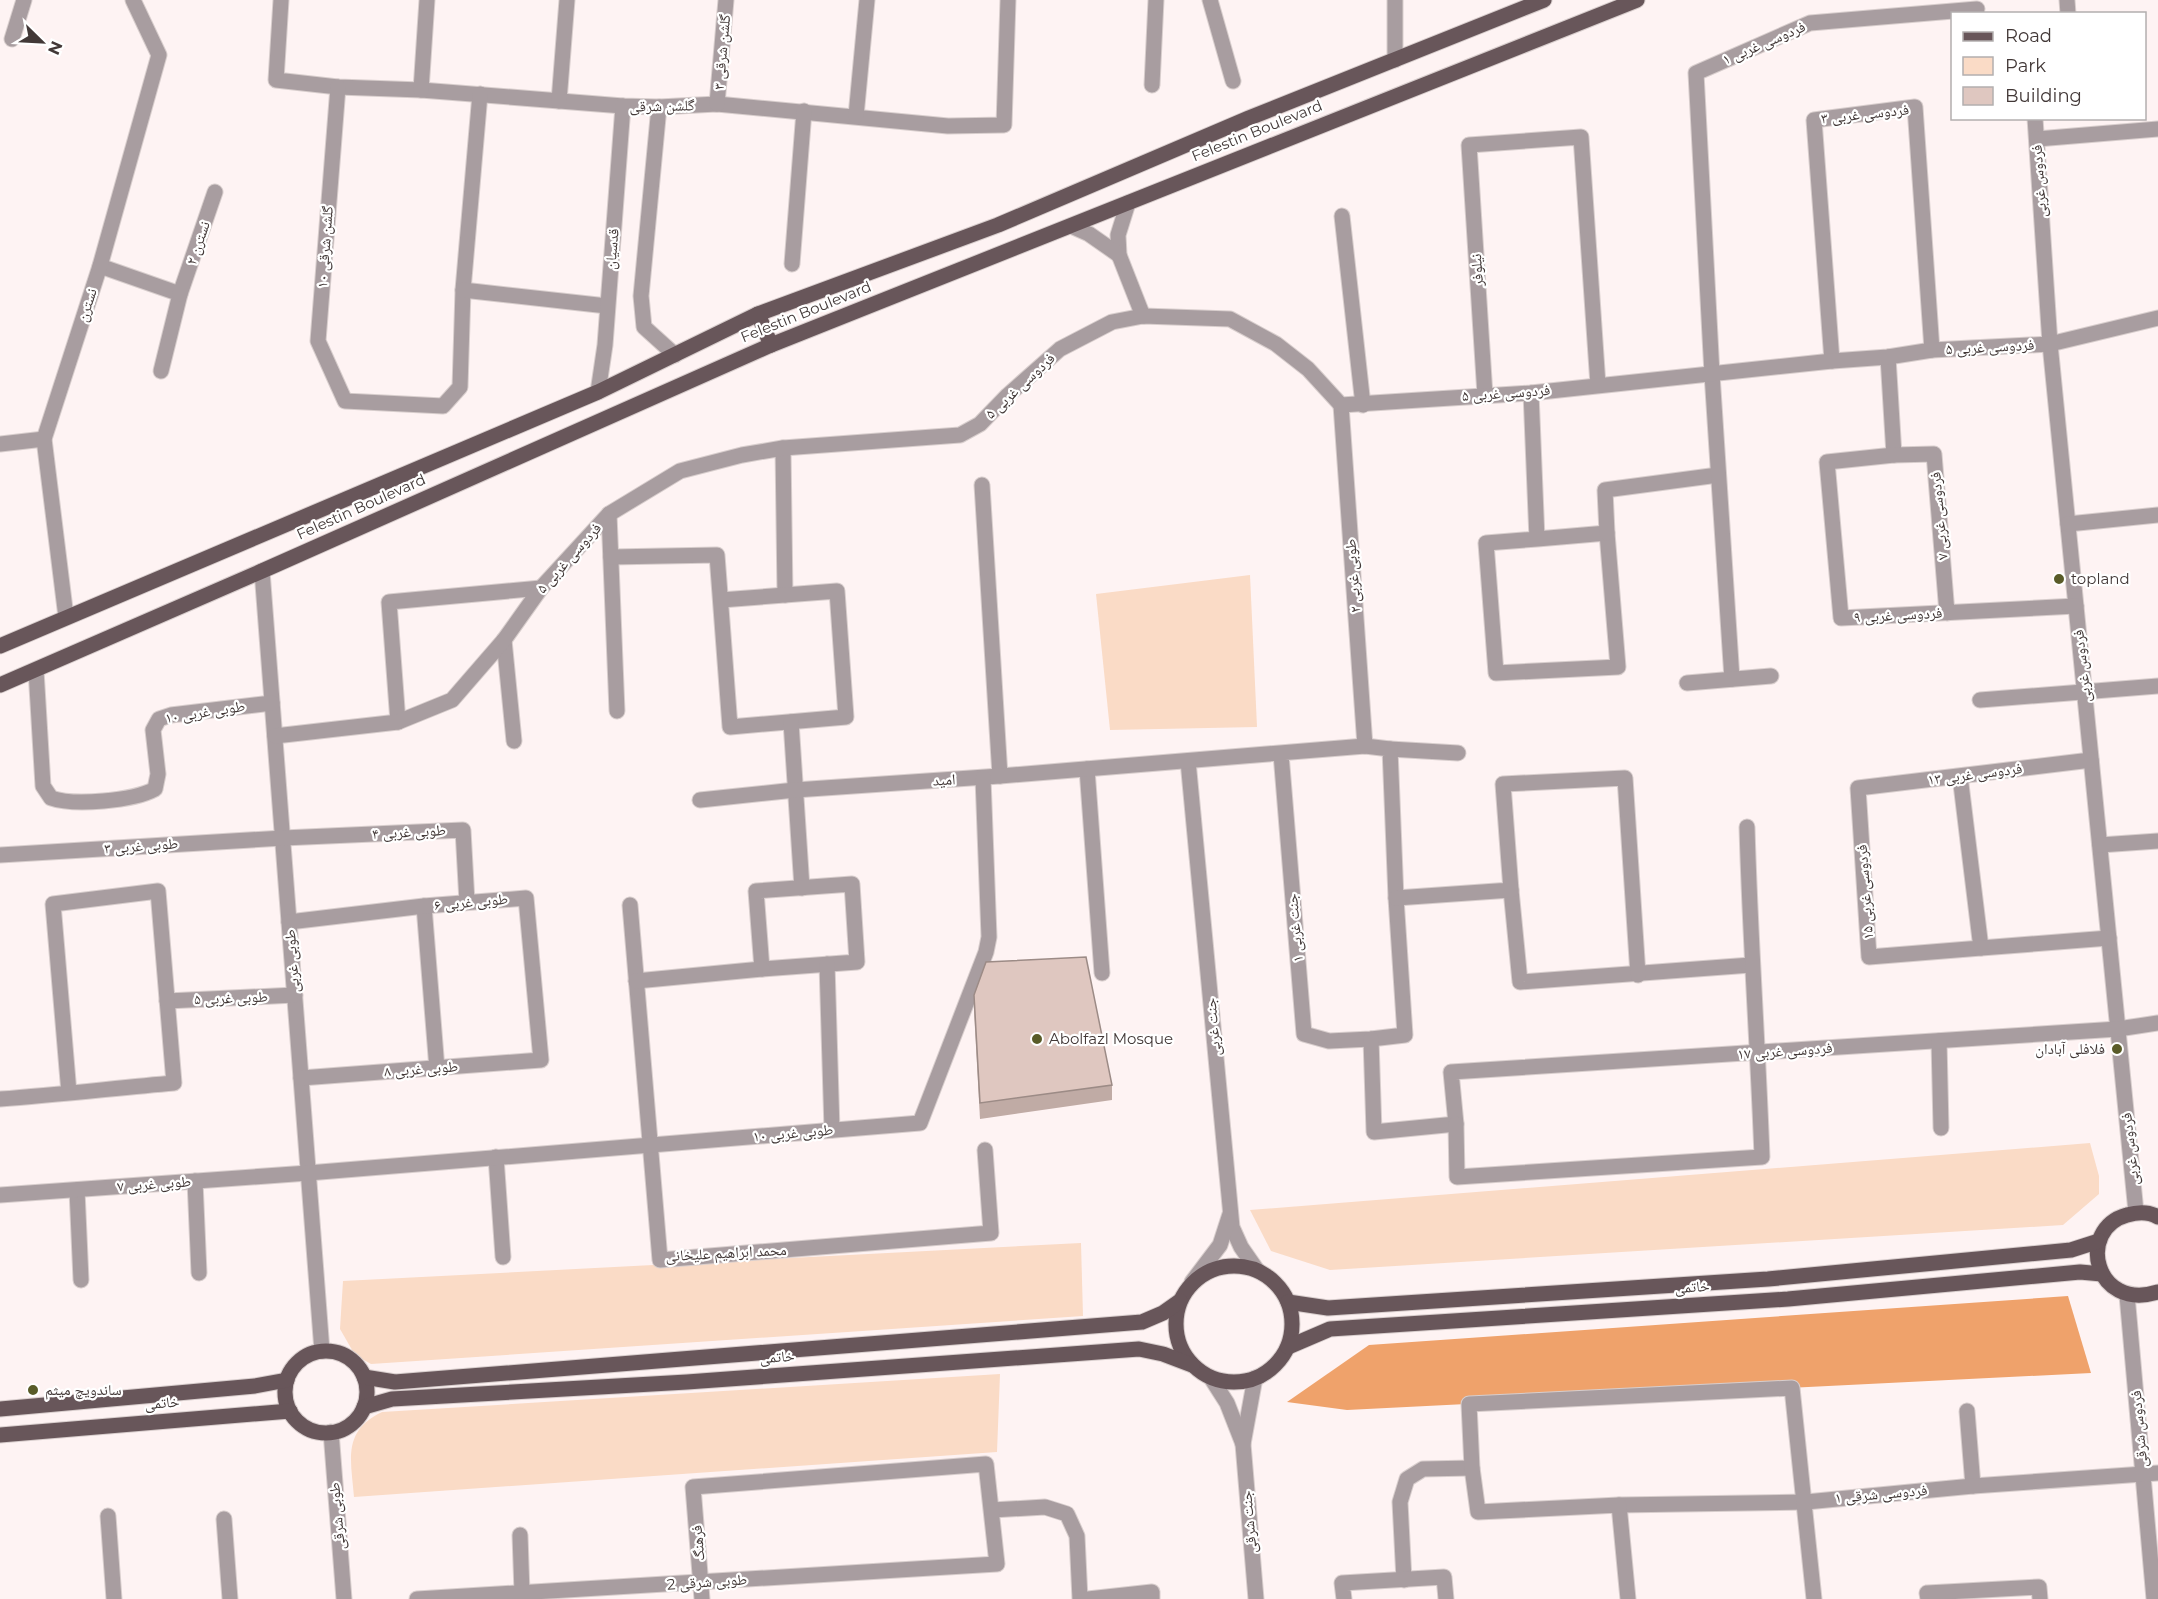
<svg xmlns="http://www.w3.org/2000/svg" width="2158" height="1599" viewBox="0 0 2158 1599" font-family="Montserrat,'Noto Naskh Arabic',sans-serif">
<style>
.green{fill:#fadbc6}
.forest{fill:#efa26b}
.lines{fill:none;stroke-linecap:round;stroke-linejoin:round}
.minor-casing{stroke:#d8cecd;stroke-width:17}
.major-casing{stroke:#d8cecd;stroke-width:17}
.minor{stroke:#a89da0;stroke-width:15}
.major{stroke:#68565a;stroke-width:15}
.wall{fill:#c0aba5}
.building{fill:#dfc7c0;stroke:#9c8b86;stroke-width:1.5}
.poi-dot{fill:#595b28;stroke:#fff;stroke-width:2}
.labels{text-anchor:middle;stroke-width:4.5;stroke-linejoin:round;paint-order:stroke}
.street-label{font-size:15px;fill:#423837;stroke:#fff}
.poi-label{font-size:15px;fill:#423837;stroke:#fff;text-anchor:start}
</style>
<rect width="100%" height="100%" fill="#fef3f3"/>
<g class="green">
<polygon points="1250,575 1257,727 1110,730 1096,594"/>
<polygon points="2090,1143 2099,1176 2099,1194 2063,1225 1330,1270 1271,1251 1250,1210"/>
<polygon points="1081,1243 1083,1316 371,1364 355,1355 340,1329 343,1281"/>
<path d="M 1000,1374 L 997,1452 L 354,1497 C 351,1460 342,1431 382,1412 Z"/>
</g>
<polygon class="forest" points="2068,1296 2091,1373 1347,1410 1287,1402 1369,1345"/>
<g class="lines">
<defs>
<g id="minor">
<polyline points="281,0 276,80 338,87 421,90 623,106 659,107 717,104 948,126 1004,125 1008,0"/>
<polyline points="1210,0 1233,81"/>
<polyline points="2067,0 2068,14"/>
<polyline points="12,39 24,0"/>
<polyline points="1395,60 1395,0"/>
<polyline points="1152,85 1156,0"/>
<polyline points="338,87 318,341 345,401 443,406 460,387 463,290 480,94"/>
<polyline points="421,90 427,0"/>
<polyline points="559,101 567,0"/>
<polyline points="717,104 726,0"/>
<polyline points="659,107 641,296 644,327 675,355"/>
<polyline points="856,116 867,0"/>
<polyline points="2035,118 2050,344 2136,1212"/>
<polyline points="2037,139 2158,129"/>
<polyline points="1128,203 1118,235 1119,255 1143,316"/>
<polyline points="1342,216 1363,405"/>
<polyline points="1071,226 1089,234 1119,255"/>
<polyline points="792,264 804,111"/>
<polyline points="100,266 180,294 161,371"/>
<polyline points="463,290 607,306"/>
<polyline points="180,294 215,192"/>
<polyline points="1888,357 1894,455"/>
<polyline points="1832,361 1814,120 1915,107 1932,350"/>
<polyline points="598,392 605,345 623,106"/>
<polyline points="1531,393 1537,539 1607,533 1618,667 1496,673 1486,543 1537,539"/>
<polyline points="1485,395 1469,145 1581,137 1598,385"/>
<polyline points="1341,405 1365,746"/>
<polyline points="0,444 44,439"/>
<polyline points="783,448 785,595"/>
<polyline points="982,485 1000,776"/>
<polyline points="609,514 617,711"/>
<polyline points="2068,524 2158,515"/>
<polyline points="1607,533 1605,490 1718,475"/>
<polyline points="611,557 717,555 730,727 846,717 837,591 721,600"/>
<polyline points="262,571 322,1351"/>
<path d="M 1947,613 L 1934,454 L 1894,455 L 1827,462 L 1841,618 C 1919,614 1997,610 2076,606"/>
<polyline points="66,617 44,439 100,266 159,55 133,0"/>
<polyline points="504,640 514,741"/>
<path d="M 36,670 L 43,786 L 51,798 C 74,806 133,801 155,789 L 158,774 L 153,730 L 159,719 L 171,715 L 272,703"/>
<polyline points="1732,679 1712,374 1696,73 1810,23 1977,9"/>
<polyline points="1687,683 1771,676"/>
<polyline points="1980,700 2158,686"/>
<polyline points="398,722 389,602 541,588"/>
<polyline points="791,722 802,888"/>
<polyline points="275,736 398,722 452,700 504,640 541,588 609,514 680,471 742,455 783,448 960,435 980,424 1008,395 1060,349 1112,322 1143,316 1230,319 1276,344 1308,369 1341,405 1531,393 1832,361 1888,357 1932,350 2050,344 2158,318"/>
<polyline points="1390,749 1458,753"/>
<polyline points="1188,761 1232,1227 1241,1247 1257,1270"/>
<polyline points="1087,769 1102,973"/>
<polyline points="1960,776 1981,948 1869,957 1858,788 2091,760"/>
<polyline points="700,800 795,790 1000,776 1365,746 1390,749 1396,898 1405,1035 1371,1039 1329,1041 1304,1034 1281,754"/>
<polyline points="2100,845 2158,841"/>
<polyline points="0,855 283,838 463,830 467,902"/>
<polygon points="852,884 857,962 762,969 756,891"/>
<polyline points="1511,890 1520,982 1751,965"/>
<polyline points="1396,898 1511,890 1503,784 1625,778 1638,975"/>
<polyline points="630,905 660,1260 991,1233 985,1150"/>
<polyline points="424,906 437,1069"/>
<polyline points="289,922 424,906 526,898 541,1060 301,1078"/>
<polyline points="1981,948 2109,938"/>
<polyline points="827,964 832,1130"/>
<polyline points="636,981 762,969"/>
<polyline points="167,1001 295,995"/>
<polyline points="1371,1039 1374,1132 1456,1124 1451,1072 2118,1029 2158,1023"/>
<polyline points="1939,1041 1941,1128"/>
<path d="M 0,1099 C 58,1095 116,1088 174,1083 L 158,891 L 53,904 L 69,1093"/>
<path d="M 1456,1124 L 1457,1177 L 1762,1157 C 1758,1047 1750,937 1747,827"/>
<polyline points="496,1157 503,1257"/>
<polyline points="195,1181 199,1273"/>
<polyline points="77,1190 81,1280"/>
<polyline points="0,1195 308,1173 920,1123 986,952 989,937 983,778"/>
<polyline points="1192,1282 1220,1245 1230,1214"/>
<polyline points="2127,1295 2154,1599"/>
<polyline points="1211,1378 1227,1403 1243,1444"/>
<polyline points="1255,1378 1243,1444 1256,1599"/>
<polyline points="1967,1411 1973,1486"/>
<polyline points="331,1432 344,1599"/>
<polyline points="1619,1505 1806,1502 1973,1486 2158,1473"/>
<polyline points="992,1510 1045,1507 1067,1514 1077,1536 1080,1599"/>
<polyline points="108,1516 114,1599"/>
<polyline points="224,1519 230,1599"/>
<polyline points="520,1535 522,1593"/>
<polyline points="1404,1580 1400,1502 1407,1479 1423,1469 1472,1468"/>
<polyline points="417,1599 997,1564 986,1464 693,1487 702,1599"/>
<polyline points="1088,1599 1152,1592 1152,1599"/>
<polyline points="1344,1599 1342,1583 1444,1577 1446,1599"/>
<polyline points="1628,1599 1619,1505 1478,1512 1472,1468 1469,1404 1792,1388 1814,1599"/>
<polyline points="1928,1599 1927,1593 2039,1587 2040,1599"/>
</g>
<g id="major">
<polyline points="758,314 771,345"/>
<polyline points="0,646 598,392 758,314 998,225 1249,118 1544,0"/>
<polyline points="0,685 262,571 771,345 1637,0"/>
<path d="M 2158,1217 C 2148,1211 2137,1212 2127,1215 C 2076,1229 2094,1312 2158,1292"/>
<circle cx="1234" cy="1324" r="58"/>
<polyline points="1288,1302 1328,1308 1768,1279 2071,1250 2099,1241"/>
<polyline points="1288,1347 1330,1329 1788,1299 2080,1272 2102,1274"/>
<circle cx="326" cy="1392" r="41"/>
<polyline points="364,1377 395,1382 1142,1322 1163,1313 1180,1301"/>
<polyline points="364,1407 392,1399 687,1382 1139,1349 1163,1354 1192,1365"/>
<polyline points="0,1409 255,1386 287,1380"/>
<polyline points="0,1435 290,1411"/>
</g>
</defs>
<use href="#minor" class="minor-casing"/>
<use href="#major" class="major-casing"/>
<use href="#minor" class="minor"/>
<use href="#major" class="major"/>
</g>
<polygon class="wall" points="974,995 1112,1085 1112,1100 980,1119 974,1011"/>
<polygon class="building" points="1086,957 1112,1085 980,1103 974,995 986,962"/>
<g class="poi-dot">
<circle cx="2059" cy="579" r="6"/>
<circle cx="1037" cy="1039" r="6"/>
<circle cx="2117" cy="1049" r="6"/>
<circle cx="33" cy="1390" r="6"/>
</g>
<g class="labels">
<g class="street-label">
<text transform="translate(1764 43) rotate(-23)" y="5">فردوسی غربی ۱</text>
<text transform="translate(722 52) rotate(-85)" y="5">گلشن شرقی ۳</text>
<text transform="translate(662 106) rotate(-1)" y="5">گلشن شرقی</text>
<text transform="translate(1865 114) rotate(-6)" y="5">فردوسی غربی ۳</text>
<text transform="translate(1257 131) rotate(-22)" y="5">Felestin Boulevard</text>
<text transform="translate(2039 181) rotate(-94)" y="5">فردوس غربی</text>
<text transform="translate(198 243) rotate(-71)" y="5">نسترن ۲</text>
<text transform="translate(325 247) rotate(-86)" y="5">گلشن شرقی ۱۰</text>
<text transform="translate(612 249) rotate(-85)" y="5">قدسیان</text>
<text transform="translate(1477 270) rotate(-94)" y="5">نیلوفر</text>
<text transform="translate(87 305) rotate(-72)" y="5">نسترن</text>
<text transform="translate(806 312) rotate(-22)" y="5">Felestin Boulevard</text>
<text transform="translate(1990 347) rotate(-3)" y="5">فردوسی غربی ۵</text>
<text transform="translate(1020 386) rotate(-43)" y="5">فردوسی غربی ۵</text>
<text transform="translate(1506 393) rotate(-4)" y="5">فردوسی غربی ۵</text>
<text transform="translate(361 507) rotate(-24)" y="5">Felestin Boulevard</text>
<text transform="translate(1939 516) rotate(-95)" y="5">فردوسی غربی ۷</text>
<text transform="translate(569 558) rotate(-48)" y="5">فردوسی غربی ۵</text>
<text transform="translate(1353 576) rotate(-94)" y="5">طوبی غربی ۲</text>
<text transform="translate(1898 615) rotate(-3)" y="5">فردوسی غربی ۹</text>
<text transform="translate(2082 666) rotate(-96)" y="5">فردوس غربی</text>
<text transform="translate(205 712) rotate(-9)" y="5">طوبی غربی ۱۰</text>
<text transform="translate(1975 774) rotate(-7)" y="5">فردوسی غربی ۱۳</text>
<text transform="translate(944 780) rotate(-4)" y="5">امید</text>
<text transform="translate(409 832) rotate(-3)" y="5">طوبی غربی ۴</text>
<text transform="translate(141 846) rotate(-4)" y="5">طوبی غربی ۳</text>
<text transform="translate(1865 892) rotate(-94)" y="5">فردوسی غربی ۱۵</text>
<text transform="translate(471 902) rotate(-5)" y="5">طوبی غربی ۶</text>
<text transform="translate(1295 928) rotate(-95)" y="5">جنت غربی ۱</text>
<text transform="translate(292 961) rotate(-94)" y="5">طوبی غربی</text>
<text transform="translate(231 998) rotate(-2)" y="5">طوبی غربی ۵</text>
<text transform="translate(1213 1027) rotate(-95)" y="5">جنت غربی</text>
<text transform="translate(1785 1051) rotate(-4)" y="5">فردوسی غربی ۱۷</text>
<text transform="translate(421 1069) rotate(-4)" y="5">طوبی غربی ۸</text>
<text transform="translate(793 1133) rotate(-5)" y="5">طوبی غربی ۱۰</text>
<text transform="translate(2130 1149) rotate(-96)" y="5">فردوس غربی</text>
<text transform="translate(154 1184) rotate(-4)" y="5">طوبی غربی ۷</text>
<text transform="translate(726 1253) rotate(-3)" y="5">محمد ابراهیم علیخانی</text>
<text transform="translate(1692 1287) rotate(-4)" y="5">خاتمی</text>
<text transform="translate(777 1357) rotate(-4)" y="5">خاتمی</text>
<text transform="translate(162 1403) rotate(-5)" y="5">خاتمی</text>
<text transform="translate(2139 1429) rotate(-95)" y="5">فردوس شرقی</text>
<text transform="translate(1881 1494) rotate(-5)" y="5">فردوسی شرقی ۱</text>
<text transform="translate(337 1516) rotate(-95)" y="5">طوبی شرقی</text>
<text transform="translate(1249 1522) rotate(-95)" y="5">جنت شرقی</text>
<text transform="translate(698 1543) rotate(-95)" y="5">فرهنگ</text>
<text transform="translate(707 1582) rotate(-4)" y="5">طوبی شرقی 2</text>
</g>
<g class="poi-label">
<text x="2071" y="584">topland</text>
<text x="1049" y="1044">Abolfazl Mosque</text>
<text x="2105" y="1054" text-anchor="end">فلافلی آبادان</text>
<text x="45" y="1395">ساندویچ میثم</text>
</g>
</g>
<rect x="1951" y="12" width="195" height="108" fill="#ffffff" stroke="#b3afaf" stroke-width="1.5"/>
<rect x="1963" y="32" width="30" height="9" fill="#68565a" stroke="#b3afaf" stroke-width="1.5"/>
<text x="2005" y="42" font-size="18" fill="#423837">Road</text>
<rect x="1963" y="57" width="30" height="18" fill="#fadbc6" stroke="#b3afaf" stroke-width="1.5"/>
<text x="2005" y="72" font-size="18" fill="#423837">Park</text>
<rect x="1963" y="87" width="30" height="18" fill="#dfc7c0" stroke="#b3afaf" stroke-width="1.5"/>
<text x="2005" y="102" font-size="18" fill="#423837">Building</text>
<g transform="translate(42 42) rotate(114)" stroke="#ffffff" stroke-width="4.5" paint-order="stroke">
<path d="M0-4.5L10 22L0 15L-10 22Z" fill="#423837"/>
<text y="-9" font-size="16" font-weight="bold" text-anchor="middle" fill="#423837">N</text>
</g>
</svg>
